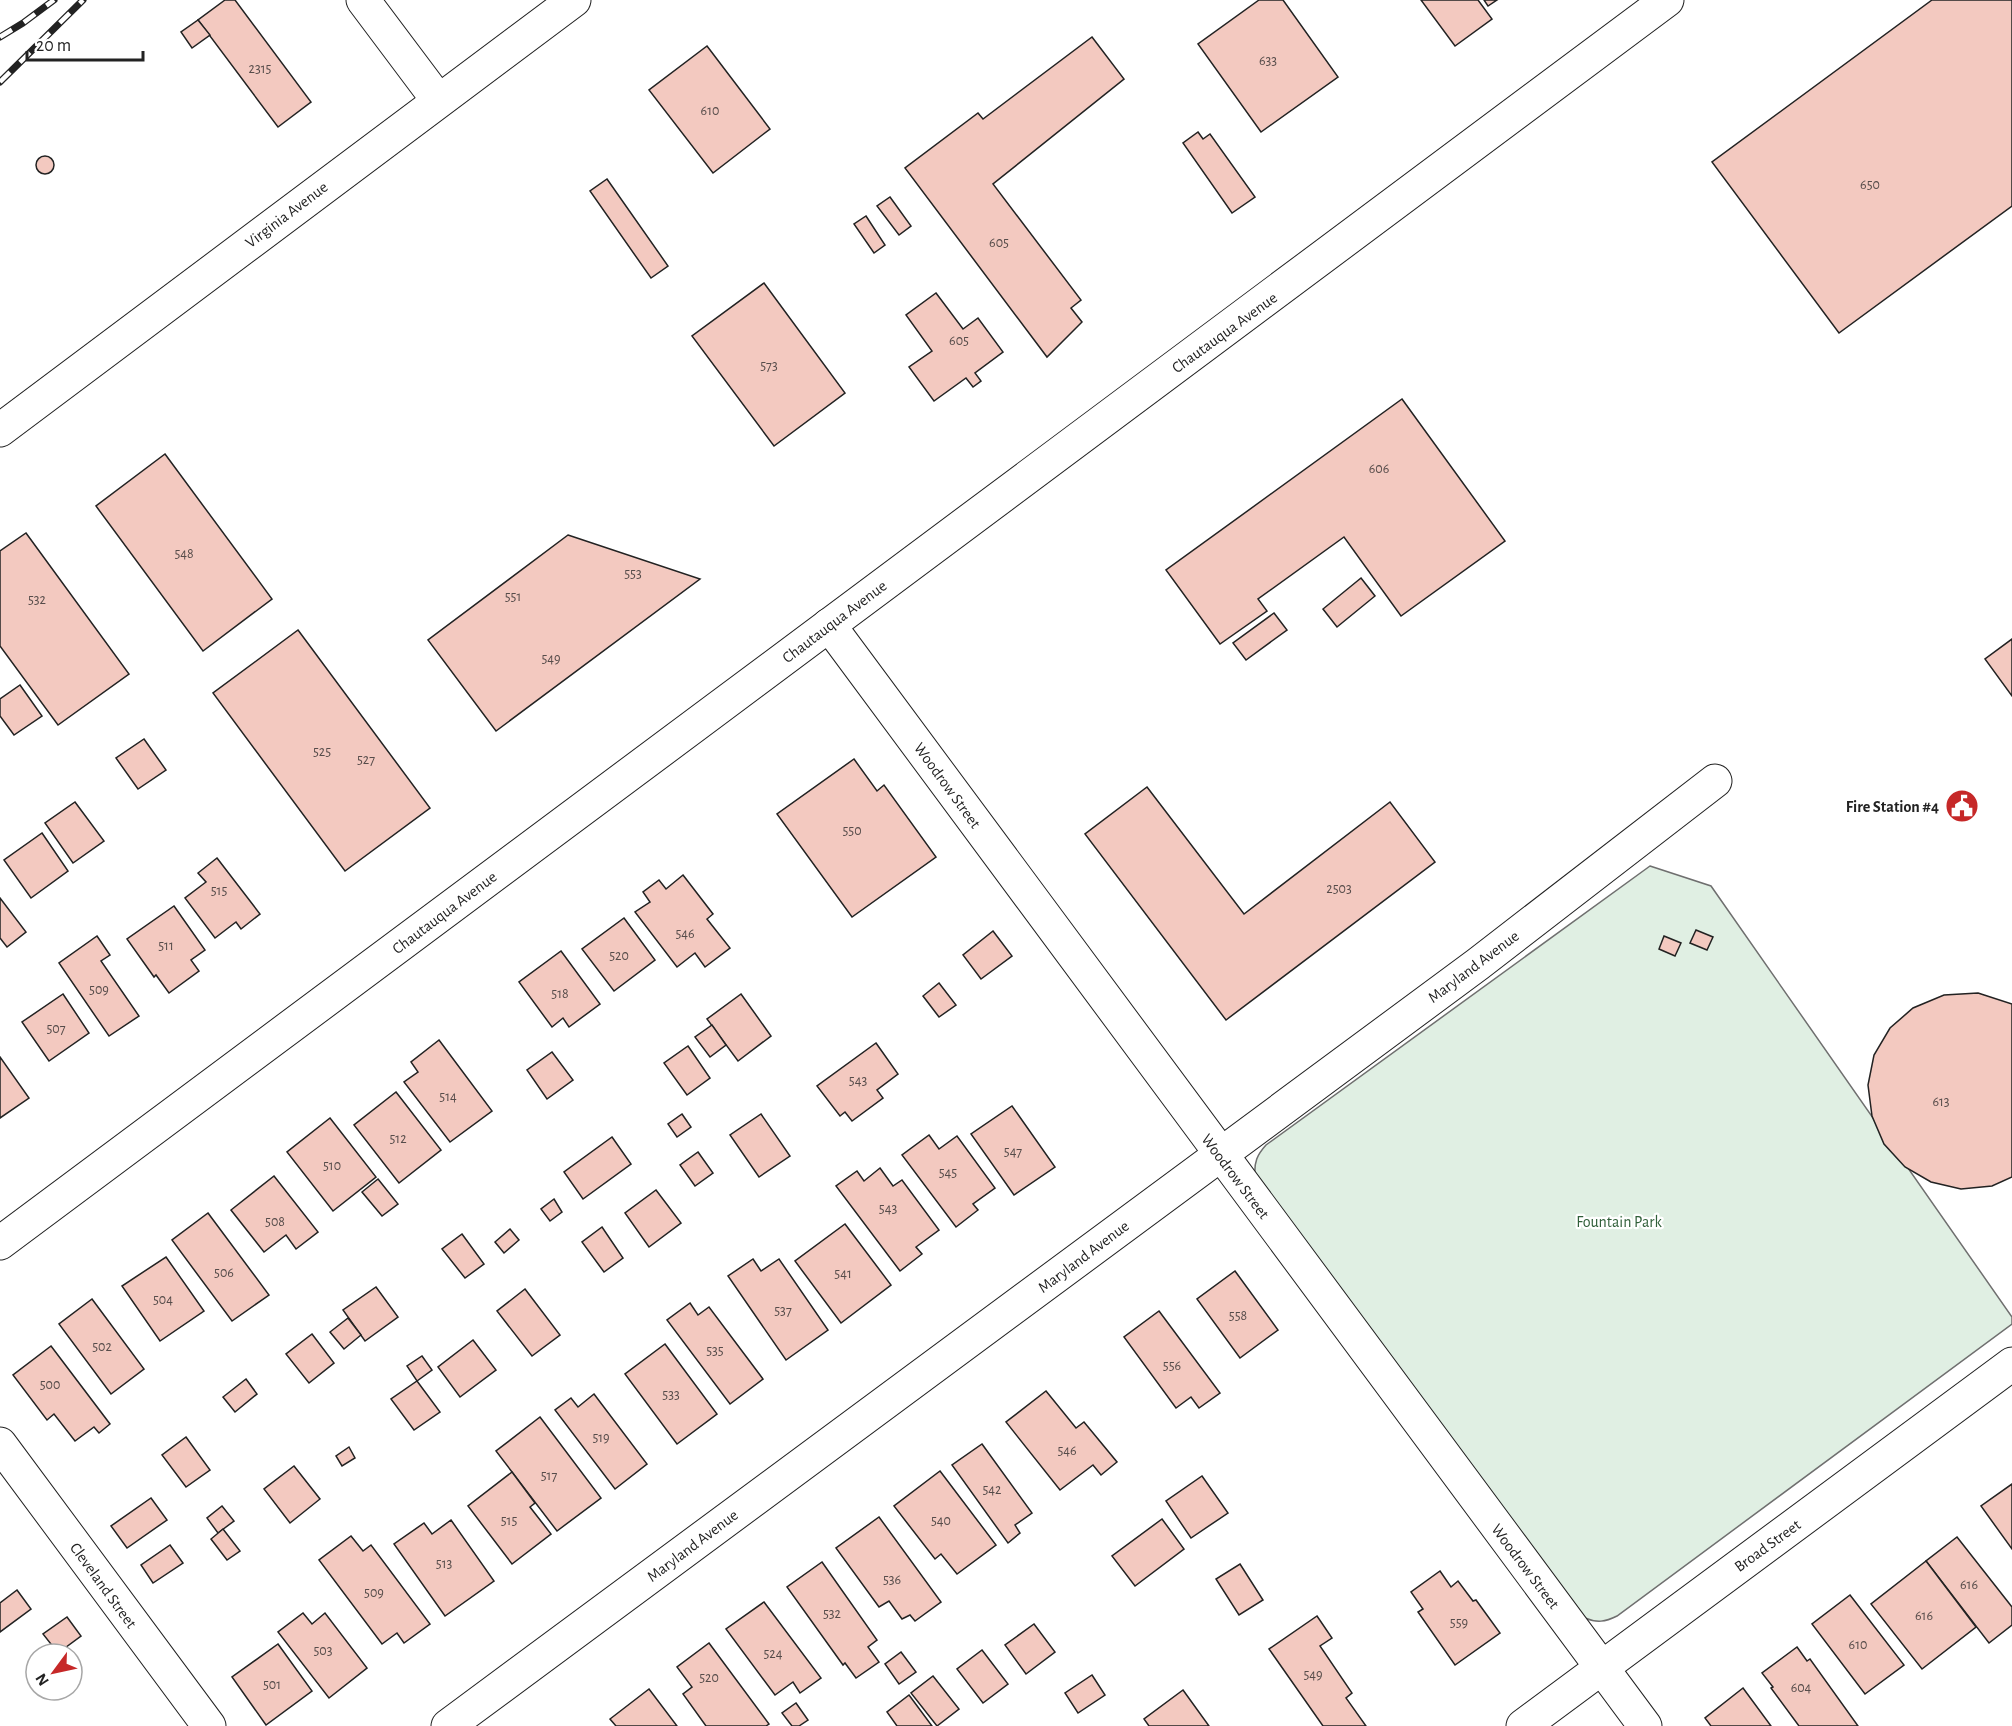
<svg xmlns="http://www.w3.org/2000/svg" width="2012" height="1726" viewBox="0 0 2012 1726" font-family="'Alegreya Sans',sans-serif">
<style>
.green{fill:#e0efe3;stroke:#6f6f6f;stroke-width:1.5}
.building{fill:#f3c9c0;stroke:#222;stroke-width:1.5}
.lines{fill:none;stroke-linecap:round;stroke-linejoin:round}
.street-casing{stroke:#222;stroke-width:35}
.secondary-casing{stroke:#222;stroke-width:35}
.street{stroke:#fff;stroke-width:33}
.secondary{stroke:#fff;stroke-width:33}
.rail-casing{stroke:#222;stroke-width:7}
.rail{stroke:#fff;stroke-width:4.5;stroke-dasharray:14;stroke-linecap:butt}
.labels{text-anchor:middle;stroke-width:4.5;stroke-linejoin:round;paint-order:stroke}
.number-label{font-size:14px;fill:#564c4a}
.street-label{font-size:16px;fill:#222;stroke:#fff}
.poi-label{font-size:16px;font-weight:bold;fill:#222;stroke:#fff;text-anchor:end}
.park-label{font-size:16px;fill:#2f5e38;stroke:#fff}
</style>
<rect width="100%" height="100%" fill="#fff"/>
<path class="green" d="M 1650,866 L 1711,886 L 2012,1317 L 2012,1324 L 1617,1616 C 1605,1622 1597,1623 1585,1618 L 1255,1176 C 1254,1162 1257,1155 1266,1145 Z"/>
<g class="building">
<polygon points="225,0 235,0 311,102 278,127 198,20"/>
<polygon points="1259,0 1283,0 1338,77 1261,132 1198,44"/>
<polygon points="1421,0 1478,0 1492,19 1455,46"/>
<polygon points="1484,0 1497,0 1488,6"/>
<polygon points="1932,0 2012,0 2012,206 1839,333 1712,162"/>
<polygon points="198,20 210,35 192,48 181,32"/>
<polygon points="1092,37 1124,79 993,184 1081,300 1071,308 1082,322 1047,357 905,168 978,113 983,119"/>
<polygon points="707,46 770,129 713,173 649,90"/>
<polygon points="1198,132 1203,139 1210,134 1255,197 1232,213 1183,143"/>
<circle cx="45" cy="165" r="9"/>
<polygon points="607,179 668,266 651,278 590,191"/>
<polygon points="890,197 911,226 899,235 877,206"/>
<polygon points="866,216 885,245 874,253 854,224"/>
<polygon points="764,283 845,393 774,446 692,336"/>
<polygon points="936,293 963,329 978,318 1003,352 975,373 981,381 973,387 966,378 934,401 909,367 932,351 906,315"/>
<polygon points="1402,399 1505,541 1401,616 1344,537 1258,599 1267,611 1220,644 1166,570"/>
<polygon points="165,454 272,599 203,651 96,506"/>
<polygon points="26,533 129,674 58,725 0,646 0,551"/>
<polygon points="568,535 700,579 496,731 428,640"/>
<polygon points="1361,578 1375,596 1337,627 1323,609"/>
<polygon points="1274,613 1287,630 1246,660 1233,643"/>
<polygon points="298,630 430,808 345,871 213,693"/>
<polygon points="2012,639 2012,696 1985,659"/>
<polygon points="20,685 42,716 14,735 0,716 0,699"/>
<polygon points="144,739 166,770 138,789 116,758"/>
<polygon points="854,759 877,791 884,785 936,857 852,917 777,814"/>
<polygon points="1147,787 1244,914 1390,802 1435,862 1226,1020 1085,834"/>
<polygon points="75,802 104,841 73,863 45,823"/>
<polygon points="42,833 68,871 31,898 4,860"/>
<polygon points="217,858 260,914 241,929 236,922 215,938 185,898 206,882 198,873"/>
<polygon points="683,875 713,914 707,919 730,948 705,967 695,953 677,967 635,912 650,902 643,892 659,880 666,889"/>
<polygon points="0,898 26,932 7,947 0,938"/>
<polygon points="174,906 205,950 191,960 199,971 169,993 156,975 154,977 127,939"/>
<polygon points="624,918 655,960 614,991 582,949"/>
<polygon points="1696,930 1713,937 1707,950 1690,943"/>
<polygon points="993,931 1012,956 981,979 963,955"/>
<polygon points="97,936 110,955 101,961 139,1016 109,1036 59,963"/>
<polygon points="1664,936 1681,943 1675,956 1659,949"/>
<polygon points="561,951 600,1004 569,1027 563,1018 552,1027 519,982"/>
<polygon points="939,983 956,1005 939,1017 923,996"/>
<polygon points="1978,993 2012,1004 2012,1177 1992,1186 1961,1189 1931,1182 1905,1167 1884,1144 1872,1116 1868,1085 1874,1055 1890,1028 1913,1008 1944,995"/>
<polygon points="63,994 89,1033 49,1061 22,1022"/>
<polygon points="741,994 771,1036 738,1061 707,1019"/>
<polygon points="712,1025 726,1045 710,1057 695,1037"/>
<polygon points="439,1040 492,1111 450,1142 404,1082 418,1072 411,1062"/>
<polygon points="876,1043 898,1074 877,1090 883,1098 852,1121 845,1112 840,1116 817,1086"/>
<polygon points="688,1046 710,1078 687,1095 664,1063"/>
<polygon points="552,1052 573,1080 547,1099 527,1070"/>
<polygon points="0,1057 29,1098 0,1118"/>
<polygon points="396,1092 441,1150 399,1183 354,1125"/>
<polygon points="1012,1106 1055,1167 1014,1195 971,1134"/>
<polygon points="682,1114 691,1127 677,1137 668,1124"/>
<polygon points="761,1114 790,1156 759,1177 730,1135"/>
<polygon points="330,1118 376,1177 333,1211 287,1152"/>
<polygon points="929,1135 939,1149 957,1136 995,1188 973,1204 978,1210 956,1227 902,1155"/>
<polygon points="612,1137 631,1164 583,1199 564,1172"/>
<polygon points="698,1152 713,1173 695,1186 680,1165"/>
<polygon points="880,1168 893,1186 902,1180 939,1230 916,1247 922,1254 900,1271 836,1186 857,1171 864,1181"/>
<polygon points="274,1176 318,1232 296,1249 286,1235 264,1252 231,1210"/>
<polygon points="378,1179 398,1204 382,1216 362,1192"/>
<polygon points="656,1190 681,1223 649,1247 625,1213"/>
<polygon points="554,1199 562,1212 550,1221 541,1209"/>
<polygon points="208,1213 269,1295 232,1321 172,1240"/>
<polygon points="845,1224 891,1285 841,1323 795,1261"/>
<polygon points="602,1227 623,1258 604,1272 582,1242"/>
<polygon points="510,1229 519,1240 504,1253 495,1242"/>
<polygon points="462,1234 484,1264 465,1278 442,1249"/>
<polygon points="166,1257 204,1311 160,1341 122,1286"/>
<polygon points="753,1259 761,1271 779,1259 828,1330 786,1360 728,1276"/>
<polygon points="1235,1271 1278,1330 1240,1358 1197,1299"/>
<polygon points="376,1287 398,1317 365,1341 343,1310"/>
<polygon points="525,1289 560,1335 532,1356 497,1311"/>
<polygon points="92,1299 144,1369 111,1394 59,1324"/>
<polygon points="690,1303 698,1315 709,1307 763,1379 730,1404 667,1320"/>
<polygon points="1159,1311 1220,1393 1199,1408 1191,1397 1176,1408 1124,1337"/>
<polygon points="348,1318 361,1335 344,1349 330,1332"/>
<polygon points="312,1334 334,1363 309,1383 286,1354"/>
<polygon points="473,1340 496,1370 460,1397 438,1367"/>
<polygon points="665,1344 717,1414 677,1444 625,1374"/>
<polygon points="51,1346 110,1424 99,1433 94,1427 75,1441 54,1414 47,1420 13,1375"/>
<polygon points="422,1356 432,1370 417,1381 407,1366"/>
<polygon points="246,1379 257,1394 235,1412 223,1397"/>
<polygon points="417,1381 440,1412 414,1430 391,1399"/>
<polygon points="1046,1391 1076,1428 1084,1422 1117,1462 1101,1475 1093,1465 1060,1490 1006,1422"/>
<polygon points="594,1394 647,1464 615,1489 555,1410 571,1398 578,1407"/>
<polygon points="540,1417 601,1498 557,1531 496,1451"/>
<polygon points="186,1437 210,1470 186,1487 162,1455"/>
<polygon points="982,1444 1032,1513 1015,1525 1020,1533 1008,1543 952,1465"/>
<polygon points="349,1447 355,1458 342,1466 336,1456"/>
<polygon points="294,1466 320,1499 290,1523 264,1489"/>
<polygon points="940,1471 996,1545 957,1574 941,1554 935,1559 894,1506"/>
<polygon points="512,1472 535,1503 530,1507 551,1534 512,1564 468,1506"/>
<polygon points="1202,1476 1228,1513 1191,1538 1166,1501"/>
<polygon points="2012,1484 2012,1549 1981,1506"/>
<polygon points="151,1498 167,1520 127,1548 111,1526"/>
<polygon points="222,1506 234,1521 218,1533 207,1518"/>
<polygon points="879,1517 941,1602 915,1621 910,1615 902,1619 889,1601 879,1607 836,1548"/>
<polygon points="1162,1519 1184,1549 1135,1586 1112,1556"/>
<polygon points="451,1520 494,1581 445,1616 394,1544 424,1523 432,1534"/>
<polygon points="223,1529 240,1551 227,1560 211,1539"/>
<polygon points="351,1536 363,1551 371,1545 430,1624 404,1643 397,1633 382,1644 319,1560"/>
<polygon points="1957,1537 2012,1607 2012,1625 1989,1643 1926,1561"/>
<polygon points="170,1545 183,1563 153,1583 141,1565"/>
<polygon points="1926,1561 1976,1627 1922,1669 1871,1604"/>
<polygon points="822,1562 877,1640 868,1647 879,1662 856,1678 845,1663 843,1665 787,1587"/>
<polygon points="1240,1564 1263,1600 1239,1615 1216,1579"/>
<polygon points="1440,1571 1451,1587 1458,1581 1473,1601 1476,1600 1500,1633 1455,1665 1418,1612 1423,1609 1411,1592"/>
<polygon points="17,1590 31,1609 0,1632 0,1603"/>
<polygon points="1850,1595 1904,1665 1865,1694 1812,1624"/>
<polygon points="764,1602 821,1678 800,1693 793,1682 775,1695 726,1629"/>
<polygon points="303,1613 312,1624 325,1613 367,1668 329,1698 278,1632"/>
<polygon points="1317,1616 1332,1638 1320,1646 1352,1693 1346,1698 1366,1726 1323,1726 1269,1649"/>
<polygon points="67,1617 81,1636 58,1653 43,1634"/>
<polygon points="1034,1624 1055,1652 1026,1674 1005,1645"/>
<polygon points="709,1643 769,1724 766,1726 706,1726 683,1694 692,1687 677,1667"/>
<polygon points="278,1644 312,1691 266,1725 232,1677"/>
<polygon points="1797,1647 1807,1661 1810,1659 1858,1726 1799,1726 1771,1688 1773,1687 1762,1673"/>
<polygon points="982,1650 1008,1684 983,1703 957,1669"/>
<polygon points="901,1652 916,1672 899,1684 885,1664"/>
<polygon points="1092,1675 1105,1695 1078,1713 1065,1693"/>
<polygon points="933,1676 959,1709 937,1726 911,1693"/>
<polygon points="1743,1688 1771,1726 1711,1726 1705,1718"/>
<polygon points="649,1689 677,1726 616,1726 610,1719"/>
<polygon points="1183,1690 1209,1726 1149,1726 1144,1719"/>
<polygon points="909,1695 932,1726 897,1726 887,1712"/>
<polygon points="796,1703 808,1720 799,1726 792,1726 782,1713"/>
</g>
<g class="lines">
<defs>
<g id="street">
<polyline points="829,625 1645,1726"/>
<path d="M 0,1243 C 555,828 1113,416 1667,0"/>
<polyline points="448,1726 1478,964 1715,781"/>
<polyline points="1523,1726 2012,1364"/>
</g>
<g id="secondary">
<polyline points="363,0 438,100"/>
<polyline points="0,430 574,0"/>
<polyline points="0,1444 209,1726"/>
</g>
</defs>
<use href="#street" class="street-casing"/>
<use href="#secondary" class="secondary-casing"/>
<use href="#street" class="street"/>
<use href="#secondary" class="secondary"/>
<defs>
<g id="rail">
<polyline points="0,37 23,23 54,0"/>
<polyline points="0,82 83,0"/>
</g>
</defs>
<use href="#rail" class="rail-casing"/>
<use href="#rail" class="rail"/>
</g>
<defs>
<symbol id="civic-disc" viewBox="-11 -11 22 22"><circle r="9.5" fill="#c62828" stroke="#fff"/><path d="M-.6-6.5H3V-4.5H.6V-3L4-1V1h2V6H-6V1h2V-1L-.6-3ZM-1.2 2.5V6h2.4V2.5Z" fill="#fff"/></symbol>
</defs>
<g fill-rule="evenodd">
<use href="#civic-disc" x="1943" y="787" width="38" height="38"/>
</g>
<g class="labels">
<g class="number-label">
<text x="1268" y="65">633</text>
<text x="260" y="73">2315</text>
<text x="710" y="115">610</text>
<text x="1870" y="189">650</text>
<text x="999" y="247">605</text>
<text x="959" y="345">605</text>
<text x="769" y="370">573</text>
<text x="1379" y="473">606</text>
<text x="184" y="558">548</text>
<text x="633" y="578">553</text>
<text x="513" y="601">551</text>
<text x="37" y="604">532</text>
<text x="551" y="663">549</text>
<text x="322" y="756">525</text>
<text x="366" y="764">527</text>
<text x="852" y="835">550</text>
<text x="1339" y="893">2503</text>
<text x="219" y="895">515</text>
<text x="685" y="938">546</text>
<text x="166" y="950">511</text>
<text x="619" y="960">520</text>
<text x="99" y="994">509</text>
<text x="560" y="998">518</text>
<text x="56" y="1033">507</text>
<text x="858" y="1085">543</text>
<text x="448" y="1101">514</text>
<text x="1941" y="1106">613</text>
<text x="398" y="1143">512</text>
<text x="1013" y="1156">547</text>
<text x="332" y="1170">510</text>
<text x="948" y="1177">545</text>
<text x="888" y="1213">543</text>
<text x="275" y="1226">508</text>
<text x="224" y="1277">506</text>
<text x="843" y="1278">541</text>
<text x="163" y="1304">504</text>
<text x="783" y="1315">537</text>
<text x="1238" y="1320">558</text>
<text x="102" y="1351">502</text>
<text x="715" y="1355">535</text>
<text x="1172" y="1370">556</text>
<text x="50" y="1389">500</text>
<text x="671" y="1399">533</text>
<text x="601" y="1442">519</text>
<text x="1067" y="1455">546</text>
<text x="549" y="1480">517</text>
<text x="992" y="1494">542</text>
<text x="509" y="1525">515</text>
<text x="941" y="1525">540</text>
<text x="444" y="1568">513</text>
<text x="892" y="1584">536</text>
<text x="1969" y="1589">616</text>
<text x="374" y="1597">509</text>
<text x="832" y="1618">532</text>
<text x="1924" y="1620">616</text>
<text x="1459" y="1627">559</text>
<text x="1858" y="1649">610</text>
<text x="323" y="1655">503</text>
<text x="773" y="1658">524</text>
<text x="1313" y="1679">549</text>
<text x="709" y="1682">520</text>
<text x="272" y="1689">501</text>
<text x="1801" y="1692">604</text>
</g>
<g class="street-label">
<text transform="translate(286 214) rotate(-37)" y="6">Virginia Avenue</text>
<text transform="translate(1224 332) rotate(-36)" y="6">Chautauqua Avenue</text>
<text transform="translate(834 621) rotate(-37)" y="6">Chautauqua Avenue</text>
<text transform="translate(948 785) rotate(54)" y="6">Woodrow Street</text>
<text transform="translate(444 912) rotate(-37)" y="6">Chautauqua Avenue</text>
<text transform="translate(1473 966) rotate(-37)" y="6">Maryland Avenue</text>
<text transform="translate(1236 1176) rotate(53)" y="6">Woodrow Street</text>
<text transform="translate(1083 1256) rotate(-37)" y="6">Maryland Avenue</text>
<text transform="translate(692 1545) rotate(-37)" y="6">Maryland Avenue</text>
<text transform="translate(1767 1545) rotate(-36)" y="6">Broad Street</text>
<text transform="translate(1526 1566) rotate(53)" y="6">Woodrow Street</text>
<text transform="translate(104 1585) rotate(54)" y="6">Cleveland Street</text>
</g>
<g class="poi-label">
<text x="1939" y="812">Fire Station #4</text>
</g>
<g class="park-label">
<text x="1619" y="1227">Fountain Park</text>
</g>
</g>
<g transform="translate(54 1672) rotate(237)"><circle r="28" fill="#ffffff" stroke="#a7a7a7" stroke-width="1.5"/>
<path d="M0-4.5L10 22L0 15L-10 22Z" fill="#c62828"/>
<text y="-9" font-size="16" font-weight="bold" text-anchor="middle" fill="#222222">N</text>
</g>
<path d="M27 51v9h116v-9" fill="none" stroke="#222222" stroke-width="3"/>
<text x="36" y="51" font-size="18" fill="#222222" stroke="#ffffff" stroke-width="4.5" paint-order="stroke">20 m</text>
</svg>
